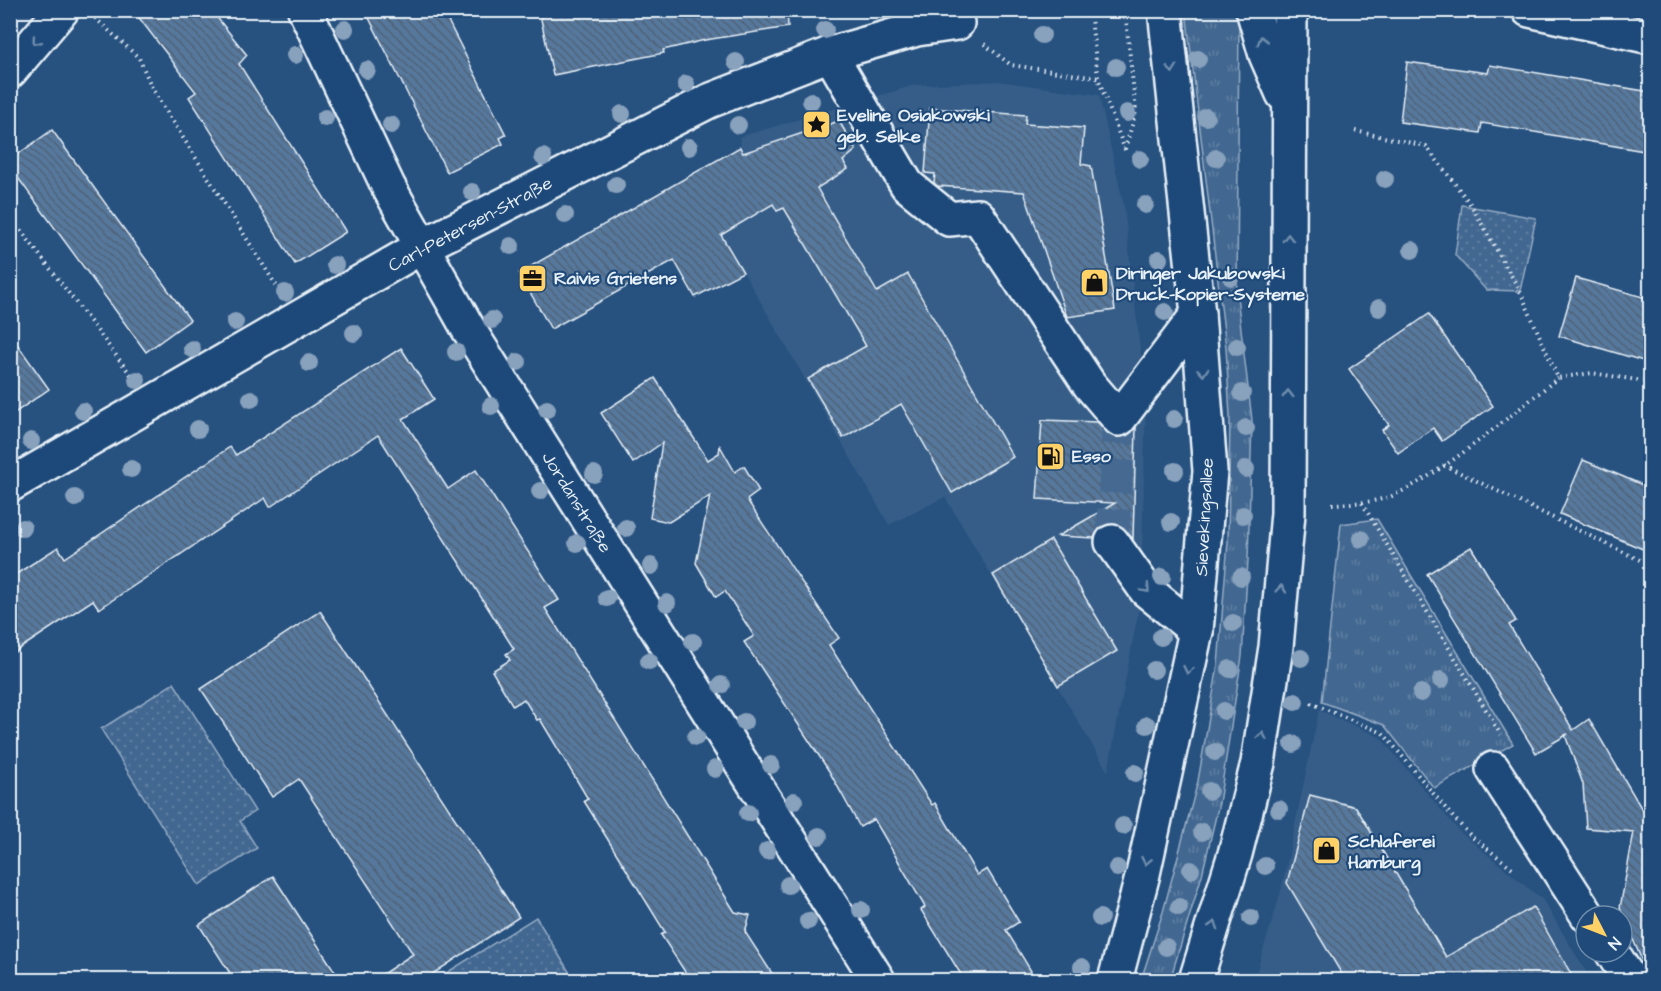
<svg xmlns="http://www.w3.org/2000/svg" width="1661" height="991" viewBox="0 0 1661 991" font-family="'Architects Daughter',sans-serif">
<style>
.built{fill:#355d88}
.grass{fill:url(#grass-tufts);stroke:#96acc4;stroke-width:1.5}
.park{fill:url(#park-dots);stroke:#96acc4;stroke-width:1.5}
.building{fill:url(#building-back-hatch);stroke:#e8f1f8;stroke-width:1.5}
.lines{fill:none;stroke-linecap:round;stroke-linejoin:round}
.minor-tunnel{stroke:#446991;stroke-width:33;stroke-dasharray:33 16;stroke-linecap:butt}
.minor-casing{stroke:#e8f1f8;stroke-width:38}
.major-casing{stroke:#e8f1f8;stroke-width:38}
.path{stroke:#e8f1f8;stroke-width:4;stroke-dasharray:1.5 4.5;stroke-linecap:butt}
.minor{stroke:#1f4a7a;stroke-width:33}
.major{stroke:#1f4a7a;stroke-width:33}
.tree{fill:#88a1bc}
.oneway{stroke:#6f8dac}
.labels{text-anchor:middle;stroke-width:4.5;stroke-linejoin:round;paint-order:stroke}
.poi-label{font-size:18px;font-weight:bold;fill:#e8f1f8;stroke:#1f4a7a;text-anchor:start}
.street-label{font-size:18px;fill:#e8f1f8;stroke:#1f4a7a}
</style>
<defs>
<pattern id="grass-tufts" width="24" height="20" patternUnits="userSpaceOnUse" patternTransform="scale(1.5)"><rect width="24" height="20" fill="#436891"/><path d="M3 7l-1-3M5 7V3M7 7l1-3M15 17l-1-3M17 17v-4M19 17l1-3" fill="none" stroke="#5e7ea1"/></pattern>
<pattern id="park-dots" width="8" height="8" patternUnits="userSpaceOnUse" patternTransform="scale(1.5)"><rect width="8" height="8" fill="#436891"/><path d="M2 2h.1M6 6h.1" fill="none" stroke="#5e7ea1" stroke-width="1.8" stroke-linecap="round"/></pattern>
<pattern id="building-back-hatch" width="6" height="6" patternUnits="userSpaceOnUse" patternTransform="scale(1.5)"><rect width="6" height="6" fill="#57789d"/><path d="M-1 5l2 2M0 0l6 6M5-1l2 2" fill="none" stroke="#4f6278"/></pattern>
</defs>
<rect width="100%" height="100%" fill="#27517f"/>
<filter id="ink" filterUnits="userSpaceOnUse"><feTurbulence type="fractalNoise" baseFrequency=".0167" numOctaves="2"/><feDisplacementMap in="SourceGraphic" scale="12" xChannelSelector="R" yChannelSelector="G"/><feConvolveMatrix kernelMatrix="1 2 1 2 8 2 1 2 1" color-interpolation-filters="sRGB"/></filter>
<g filter="url(#ink)">
<g class="built">
<polygon points="998,81 1099,95 1124,206 1146,400 1141,598 1108,772 945,497 889,525 722,235 773,204 743,153 739,137 915,85"/>
<polygon points="1319,710 1380,737 1459,831 1543,900 1591,980 1254,980 1281,891"/>
</g>
<g class="grass">
<polygon points="1186,11 1239,11 1237,296 1252,420 1248,560 1242,656 1219,803 1202,875 1170,980 1141,980 1163,912 1198,781 1218,665 1228,542 1230,416 1226,348"/>
<polygon points="1377,519 1513,744 1434,788 1384,725 1322,702 1341,524"/>
</g>
<g class="park">
<polygon points="1462,205 1536,218 1520,291 1486,290 1455,255"/>
<polygon points="174,683 255,811 240,821 257,848 199,885 101,729"/>
<polygon points="536,917 574,980 435,980"/>
</g>
<g class="building">
<polygon points="133,10 211,10 247,55 239,64 346,232 295,264 189,97 196,92"/>
<polygon points="365,10 435,10 439,18 445,15 506,135 500,138 503,144 447,172"/>
<polygon points="539,10 787,10 788,27 705,40 663,50 664,53 553,75"/>
<polygon points="1407,62 1488,73 1490,65 1650,92 1650,152 1482,123 1480,133 1400,122"/>
<polygon points="930,108 1026,115 1025,124 1084,128 1081,164 1091,166 1115,310 1067,317 1024,192 937,186 934,183 935,174 925,173"/>
<polygon points="839,121 856,150 843,161 848,169 817,188 877,292 908,274 1013,457 952,493 901,404 843,438 808,379 866,346 784,208 777,211 773,204 721,235 743,272 695,297 674,260 551,329 519,273 740,147 743,153"/>
<polygon points="52,130 190,320 146,352 10,167 10,160"/>
<polygon points="1576,278 1650,299 1650,363 1559,336"/>
<polygon points="1429,314 1493,406 1442,441 1433,428 1398,453 1382,430 1389,425 1349,369"/>
<polygon points="10,334 49,389 10,416"/>
<polygon points="401,348 434,399 403,419 448,489 476,470 559,600 545,608 735,912 750,915 745,932 777,981 691,981 661,935 665,932 584,801 588,799 540,719 537,720 524,699 513,706 492,671 510,660 506,654 514,649 378,435 270,507 265,498 99,609 93,600 10,655 10,578 58,547 65,558 230,447 236,455"/>
<polygon points="655,378 708,460 719,453 720,446 735,472 744,466 759,491 747,500 839,638 829,645 932,805 935,803 977,875 987,869 1019,922 1006,930 1031,971 1016,981 965,981 921,910 925,907 874,819 860,827 829,771 744,642 754,636 725,591 716,597 696,563 710,496 669,522 650,518 662,443 633,463 601,413"/>
<polygon points="1042,420 1097,422 1115,437 1126,436 1136,428 1133,539 1120,525 1111,523 1101,527 1094,538 1058,536 1115,503 1037,499"/>
<polygon points="1583,460 1650,488 1650,552 1560,514"/>
<polygon points="1051,540 1117,651 1058,686 993,575"/>
<polygon points="1471,547 1516,621 1509,625 1573,730 1589,719 1650,823 1650,980 1620,908 1634,832 1586,828 1583,784 1565,735 1568,734 1536,753 1427,574"/>
<polygon points="320,611 519,917 422,981 372,981 413,954 299,779 272,797 201,689"/>
<polygon points="1310,795 1356,807 1446,957 1533,907 1575,981 1346,981 1287,883"/>
<polygon points="273,876 341,981 235,981 199,925"/>
</g>
<g class="lines">
<polyline class="minor-tunnel" points="1112,542 1119,419"/>
<defs>
<g id="minor">
<polyline points="305,10 388,186 469,330 878,980"/>
<polyline points="830,54 907,185 949,219 978,216 1089,384 1119,419 1198,314"/>
<polyline points="10,71 62,10"/>
<polyline points="10,485 423,246 709,101 830,54 917,29 957,23"/>
<polyline points="1112,542 1146,590 1196,631"/>
<polyline points="1493,769 1588,916"/>
<polyline points="1612,952 1630,980"/>
</g>
<g id="major">
<polyline points="1253,10 1266,55 1283,94"/>
<polyline points="1529,10 1650,37"/>
<polyline points="1115,980 1143,874 1196,631 1210,471 1198,314 1165,10"/>
<polyline points="1196,980 1235,854 1258,763 1276,647 1288,513 1290,10"/>
</g>
</defs>
<use href="#minor" class="minor-casing"/>
<use href="#major" class="major-casing"/>
<g class="path">
<polyline points="1090,10 1098,78 1125,150"/>
<polyline points="95,18 139,58 153,90 279,290"/>
<polyline points="984,44 1011,65 1098,78"/>
<polyline points="1355,131 1426,146 1471,205 1520,291 1558,378 1592,373 1650,382"/>
<polyline points="1125,149 1136,112 1125,10"/>
<polyline points="10,216 131,375"/>
<polyline points="1444,465 1650,565"/>
<polyline points="1362,503 1501,735"/>
<path d="M 1332,504 C 1352,503 1373,503 1392,496 C 1446,472 1510,415 1558,378"/>
<polyline points="1650,575 1644,601 1650,603"/>
<polyline points="1311,703 1383,733 1452,816 1472,837 1515,870"/>
</g>
<use href="#minor" class="minor"/>
<use href="#major" class="major"/>
</g>
<g class="tree">
<circle cx="345" cy="29" r="9"/>
<circle cx="825" cy="30" r="9"/>
<circle cx="1042" cy="35" r="9"/>
<circle cx="295" cy="55" r="9"/>
<circle cx="1198" cy="59" r="9"/>
<circle cx="736" cy="62" r="9"/>
<circle cx="1116" cy="67" r="9"/>
<circle cx="367" cy="70" r="9"/>
<circle cx="686" cy="84" r="9"/>
<circle cx="811" cy="101" r="9"/>
<circle cx="1127" cy="113" r="9"/>
<circle cx="622" cy="114" r="9"/>
<circle cx="1206" cy="117" r="9"/>
<circle cx="325" cy="118" r="9"/>
<circle cx="391" cy="125" r="9"/>
<circle cx="738" cy="125" r="9"/>
<circle cx="689" cy="147" r="9"/>
<circle cx="543" cy="157" r="9"/>
<circle cx="1216" cy="158" r="9"/>
<circle cx="1140" cy="159" r="9"/>
<circle cx="1385" cy="179" r="9"/>
<circle cx="616" cy="185" r="9"/>
<circle cx="472" cy="192" r="9"/>
<circle cx="1145" cy="205" r="9"/>
<circle cx="565" cy="215" r="9"/>
<circle cx="511" cy="246" r="9"/>
<circle cx="1412" cy="250" r="9"/>
<circle cx="1159" cy="259" r="9"/>
<circle cx="335" cy="265" r="9"/>
<circle cx="1231" cy="277" r="9"/>
<circle cx="285" cy="293" r="9"/>
<circle cx="1379" cy="308" r="9"/>
<circle cx="1165" cy="312" r="9"/>
<circle cx="492" cy="320" r="9"/>
<circle cx="235" cy="322" r="9"/>
<circle cx="354" cy="333" r="9"/>
<circle cx="1237" cy="347" r="9"/>
<circle cx="192" cy="349" r="9"/>
<circle cx="456" cy="352" r="9"/>
<circle cx="518" cy="362" r="9"/>
<circle cx="309" cy="363" r="9"/>
<circle cx="137" cy="380" r="9"/>
<circle cx="1242" cy="393" r="9"/>
<circle cx="251" cy="399" r="9"/>
<circle cx="491" cy="406" r="9"/>
<circle cx="547" cy="409" r="9"/>
<circle cx="83" cy="411" r="9"/>
<circle cx="1174" cy="419" r="9"/>
<circle cx="1246" cy="428" r="9"/>
<circle cx="198" cy="429" r="9"/>
<circle cx="31" cy="441" r="9"/>
<circle cx="131" cy="469" r="9"/>
<circle cx="1246" cy="469" r="9"/>
<circle cx="1175" cy="471" r="9"/>
<circle cx="594" cy="474" r="9"/>
<circle cx="540" cy="491" r="9"/>
<circle cx="75" cy="498" r="9"/>
<circle cx="1243" cy="515" r="9"/>
<circle cx="1171" cy="522" r="9"/>
<circle cx="23" cy="528" r="9"/>
<circle cx="626" cy="528" r="9"/>
<circle cx="1361" cy="539" r="9"/>
<circle cx="577" cy="543" r="9"/>
<circle cx="651" cy="566" r="9"/>
<circle cx="1162" cy="577" r="9"/>
<circle cx="1241" cy="577" r="9"/>
<circle cx="607" cy="598" r="9"/>
<circle cx="667" cy="603" r="9"/>
<circle cx="1233" cy="623" r="9"/>
<circle cx="1161" cy="637" r="9"/>
<circle cx="693" cy="642" r="9"/>
<circle cx="1301" cy="658" r="9"/>
<circle cx="649" cy="661" r="9"/>
<circle cx="1230" cy="669" r="9"/>
<circle cx="1154" cy="670" r="9"/>
<circle cx="1441" cy="680" r="9"/>
<circle cx="721" cy="685" r="9"/>
<circle cx="1421" cy="693" r="9"/>
<circle cx="1295" cy="702" r="9"/>
<circle cx="1224" cy="711" r="9"/>
<circle cx="744" cy="722" r="9"/>
<circle cx="1147" cy="725" r="9"/>
<circle cx="696" cy="737" r="9"/>
<circle cx="1293" cy="744" r="9"/>
<circle cx="1215" cy="752" r="9"/>
<circle cx="771" cy="765" r="9"/>
<circle cx="715" cy="769" r="9"/>
<circle cx="1135" cy="773" r="9"/>
<circle cx="1209" cy="791" r="9"/>
<circle cx="794" cy="801" r="9"/>
<circle cx="1279" cy="809" r="9"/>
<circle cx="748" cy="813" r="9"/>
<circle cx="1123" cy="826" r="9"/>
<circle cx="1202" cy="832" r="9"/>
<circle cx="819" cy="836" r="9"/>
<circle cx="767" cy="851" r="9"/>
<circle cx="1265" cy="866" r="9"/>
<circle cx="1117" cy="868" r="9"/>
<circle cx="1191" cy="870" r="9"/>
<circle cx="788" cy="885" r="9"/>
<circle cx="1179" cy="907" r="9"/>
<circle cx="861" cy="910" r="9"/>
<circle cx="1100" cy="918" r="9"/>
<circle cx="1251" cy="918" r="9"/>
<circle cx="808" cy="921" r="9"/>
<circle cx="1166" cy="947" r="9"/>
<circle cx="1082" cy="967" r="9"/>
</g>
<defs><path id="oneway-chevron" d="M-2-3.5L2.5 0L-2 3.5" fill="none" stroke-width="1.6" stroke-linecap="round" stroke-linejoin="round" transform="scale(1.5)"/></defs>
<g class="oneway">
<use href="#oneway-chevron" transform="translate(1262 40) rotate(-106)"/>
<use href="#oneway-chevron" transform="translate(36 41) rotate(130)"/>
<use href="#oneway-chevron" transform="translate(1172 69) rotate(84)"/>
<use href="#oneway-chevron" transform="translate(1288 238) rotate(-90)"/>
<use href="#oneway-chevron" transform="translate(1203 372) rotate(86)"/>
<use href="#oneway-chevron" transform="translate(1288 394) rotate(-90)"/>
<use href="#oneway-chevron" transform="translate(1146 589) rotate(47)"/>
<use href="#oneway-chevron" transform="translate(1281 589) rotate(-85)"/>
<use href="#oneway-chevron" transform="translate(1188 670) rotate(102)"/>
<use href="#oneway-chevron" transform="translate(1262 736) rotate(-81)"/>
<use href="#oneway-chevron" transform="translate(1146 861) rotate(102)"/>
<use href="#oneway-chevron" transform="translate(1214 925) rotate(-73)"/>
</g>
</g>
<defs>
<symbol id="sight-square" viewBox="-11 -11 22 22"><rect x="-9" y="-9" width="18" height="18" rx="4" fill="#ffd166" stroke="#1f4a7a"/><path d="M0-6L1.8-2.2L6-1.7L2.9 1.2L3.7 5.4L0 3.3L-3.7 5.4L-2.9 1.2L-6-1.7L-1.8-2.2Z" fill="#111"/></symbol>
<symbol id="office-square" viewBox="-11 -11 22 22"><rect x="-9" y="-9" width="18" height="18" rx="4" fill="#ffd166" stroke="#1f4a7a"/><path d="M-6-3h4V-5.5h4V-3h4V5H-6ZM-1-4.5V-3h2v-1.5ZM-6 0V1H6V0Z" fill="#111"/></symbol>
<symbol id="shop-square" viewBox="-11 -11 22 22"><rect x="-9" y="-9" width="18" height="18" rx="4" fill="#ffd166" stroke="#1f4a7a"/><path d="M-5-2.5h2.3a2.7 3.5 0 0 1 5.4 0H5L5.5 6h-11ZM-1.5-2.5h3a1.5 2.3 0 0 0-3 0Z" fill="#111"/></symbol>
<symbol id="fuel-square" viewBox="-11 -11 22 22"><rect x="-9" y="-9" width="18" height="18" rx="4" fill="#ffd166" stroke="#1f4a7a"/><path d="M-5.5-6h7V0h2V4h1.3V-2.5L3-4.5l.8-.8L6-3V5H2.5V1h-1V6h-7ZM-4.2-4.7v3.2H.2V-4.7Z" fill="#111"/></symbol>
</defs>
<g fill-rule="evenodd">
<use href="#sight-square" x="800" y="108" width="33" height="33"/>
<use href="#office-square" x="516" y="262" width="33" height="33"/>
<use href="#shop-square" x="1078" y="266" width="33" height="33"/>
<use href="#fuel-square" x="1034" y="440" width="33" height="33"/>
<use href="#shop-square" x="1310" y="834" width="33" height="33"/>
</g>
<g class="labels">
<g class="poi-label">
<text x="837" y="121">Eveline Osiakowski<tspan x="837" dy="21">geb. Selke</tspan></text>
<text x="1116" y="279">Diringer Jakubowski<tspan x="1116" dy="21">Druck-Kopier-Systeme</tspan></text>
<text x="554" y="284">Raivis Grietens</text>
<text x="1072" y="462">Esso</text>
<text x="1348" y="847">Schlaferei<tspan x="1348" dy="21">Hamburg</tspan></text>
</g>
<g class="street-label">
<text transform="translate(470 224) rotate(-28)" y="6">Carl-Petersen-Straße</text>
<text transform="translate(577 502) rotate(58)" y="6">Jordanstraße</text>
<text transform="translate(1204 517) rotate(-87)" y="6">Sievekingsallee</text>
</g>
</g>
<rect width="1661" height="991" fill="none" stroke="#1f4a7a" stroke-width="36"/>
<rect x="18" y="18" width="1625" height="955" fill="none" stroke="#e8f1f8" stroke-width="2" filter="url(#ink)"/>
<g transform="translate(1604 934) rotate(132)"><circle r="28" fill="#1f4a7a" stroke="#6f8dac" stroke-width="1.5"/>
<path d="M0-4.5L10 22L0 15L-10 22Z" fill="#ffd166"/>
<text y="-9" font-size="16" font-weight="bold" text-anchor="middle" fill="#e8f1f8">N</text>
</g>
</svg>
